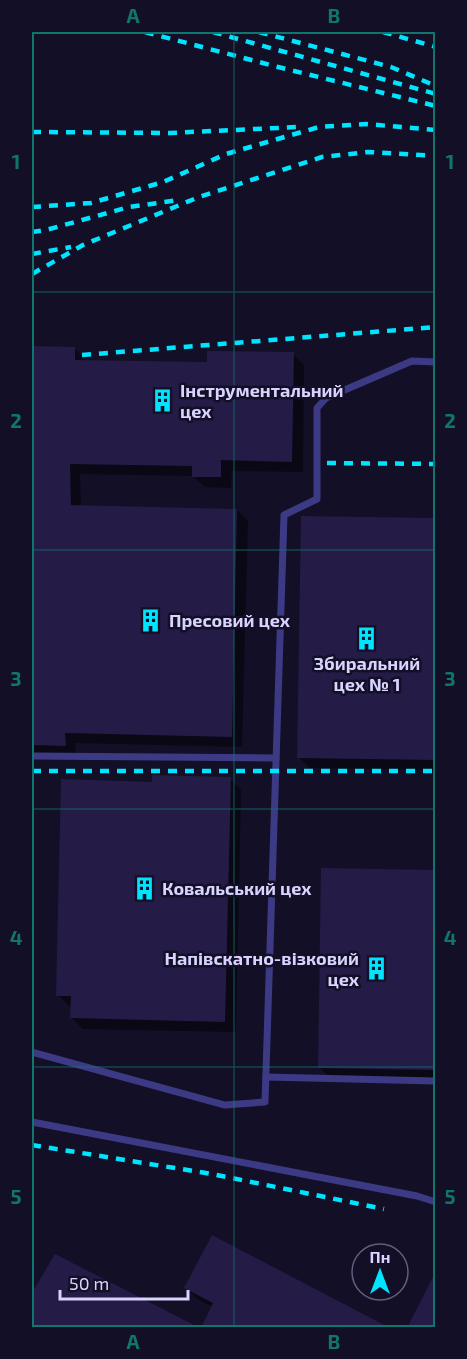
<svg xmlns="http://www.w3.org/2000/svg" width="467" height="1359" viewBox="0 0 467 1359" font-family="'Exo 2',sans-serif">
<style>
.shadow{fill:#0007}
.building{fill:#241b47}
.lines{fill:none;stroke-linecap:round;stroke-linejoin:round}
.service{stroke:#3d3a85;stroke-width:7}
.rail{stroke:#00e5ff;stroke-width:4.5;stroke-dasharray:9 8;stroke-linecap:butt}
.grid{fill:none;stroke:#0f766e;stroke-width:1.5;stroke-opacity:0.55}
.labels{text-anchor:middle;stroke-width:5;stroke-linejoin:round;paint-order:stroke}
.poi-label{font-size:18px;font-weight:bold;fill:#d9d4ff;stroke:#130f26;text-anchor:start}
.neatline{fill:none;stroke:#0f766e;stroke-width:2}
.grid-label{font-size:20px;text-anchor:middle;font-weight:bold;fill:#0f766e}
</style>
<rect width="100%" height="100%" fill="#130f26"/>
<g class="shadow">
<polygon points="32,347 74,348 85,359 85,362 208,363 293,354 304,365 303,472 232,471 231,488 205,487 193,476 80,474 81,506 237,510 248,521 242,747 75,743 76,756 32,756"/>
<polygon points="302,517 436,519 436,770 310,768 299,757"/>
<polygon points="230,779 241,790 236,1032 83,1029 72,1018 72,1006 69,1006 58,995"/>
<polygon points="322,870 436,872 436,1080 330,1078 319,1067"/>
<polygon points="434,1101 436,1101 436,1159 434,1158"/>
<polygon points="436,1276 436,1328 409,1328"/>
<polygon points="186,1288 387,1328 213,1307 197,1299"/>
</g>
<g class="building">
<polygon points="32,346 75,347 75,360 207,362 207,351 294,352 292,462 221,460 221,477 192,477 192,466 70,464 71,505 237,509 232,737 65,733 66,746 32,745"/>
<polygon points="301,516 435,518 435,760 297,758"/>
<polygon points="152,775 231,777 225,1022 70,1018 71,996 56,996 61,779 152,782"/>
<polygon points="321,868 435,870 435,1070 318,1068"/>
<polygon points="212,1235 390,1328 201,1328 213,1303 184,1288"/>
<polygon points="55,1254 200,1328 32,1328 32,1293"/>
<polygon points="435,1273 435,1328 407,1328"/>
</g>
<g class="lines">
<g class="service">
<polyline points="32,756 276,758"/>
<polyline points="32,1052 225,1105 265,1102 284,515 317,499 317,408 326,398 412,361 436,362"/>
<polyline points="266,1077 436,1081"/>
<polyline points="32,1122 417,1196 436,1202"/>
</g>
<g class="rail">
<polyline points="145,32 278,67 436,106"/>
<polyline points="213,32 436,94"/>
<polyline points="259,32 391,67 436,86"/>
<polyline points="383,32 436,47"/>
<polyline points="32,132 169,133 298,127"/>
<polyline points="32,207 91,203 163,182 226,154 319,127 366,124 436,130"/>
<polyline points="32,232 46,230 129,207 179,200"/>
<polyline points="32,254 71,247"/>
<polyline points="32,274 83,245 199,197 322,157 368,152 436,156"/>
<polyline points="82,355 436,327"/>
<polyline points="327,463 436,464"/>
<polyline points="32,771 436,771"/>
<polyline points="32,1145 212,1174 384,1209"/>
</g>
</g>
<path class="grid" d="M 234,32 L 234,1328M 32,292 L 436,292M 32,550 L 436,550M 32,809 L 436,809M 32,1067 L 436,1067"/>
<defs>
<symbol id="building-bare" viewBox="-9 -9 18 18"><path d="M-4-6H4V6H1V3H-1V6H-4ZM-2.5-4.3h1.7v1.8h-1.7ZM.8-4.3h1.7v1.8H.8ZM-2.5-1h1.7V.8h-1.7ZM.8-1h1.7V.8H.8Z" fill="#00e5ff" stroke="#130f26" stroke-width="2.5" paint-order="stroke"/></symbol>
</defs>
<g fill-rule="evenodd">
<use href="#building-bare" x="146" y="384" width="33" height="33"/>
<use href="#building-bare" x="134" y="604" width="33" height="33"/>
<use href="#building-bare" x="350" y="622" width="33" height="33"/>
<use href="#building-bare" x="128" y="872" width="33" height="33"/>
<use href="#building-bare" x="360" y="952" width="33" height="33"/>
</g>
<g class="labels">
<g class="poi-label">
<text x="180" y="397">Інструментальний<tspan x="180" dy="21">цех</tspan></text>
<text x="169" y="627">Пресовий цех</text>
<text x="367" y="670" text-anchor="middle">Збиральний<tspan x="367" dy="21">цех № 1</tspan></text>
<text x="162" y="895">Ковальський цех</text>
<text x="359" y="965" text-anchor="end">Напівскатно-візковий<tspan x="359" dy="21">цех</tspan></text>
</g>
</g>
<rect width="467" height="1359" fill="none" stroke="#130f26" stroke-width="66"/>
<g transform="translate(380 1272)"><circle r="28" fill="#130f26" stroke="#625e7d" stroke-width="1.5"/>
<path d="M0-4.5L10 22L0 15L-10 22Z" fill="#00e5ff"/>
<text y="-9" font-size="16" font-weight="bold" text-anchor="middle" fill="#d9d4ff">Пн</text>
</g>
<path d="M60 1290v9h128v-9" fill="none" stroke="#d9d4ff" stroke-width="3"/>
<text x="69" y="1290" font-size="18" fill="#d9d4ff" stroke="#130f26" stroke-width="4.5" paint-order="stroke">50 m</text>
<rect x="33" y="33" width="401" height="1293" class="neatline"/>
<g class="grid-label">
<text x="133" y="23">A</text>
<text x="334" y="23">B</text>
<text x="16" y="169">1</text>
<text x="450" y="169">1</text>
<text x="16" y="428">2</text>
<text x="450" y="428">2</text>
<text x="16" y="686">3</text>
<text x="450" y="686">3</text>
<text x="16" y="945">4</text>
<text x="450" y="945">4</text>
<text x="16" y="1204">5</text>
<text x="450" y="1204">5</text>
<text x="133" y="1349">A</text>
<text x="334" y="1349">B</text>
</g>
</svg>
